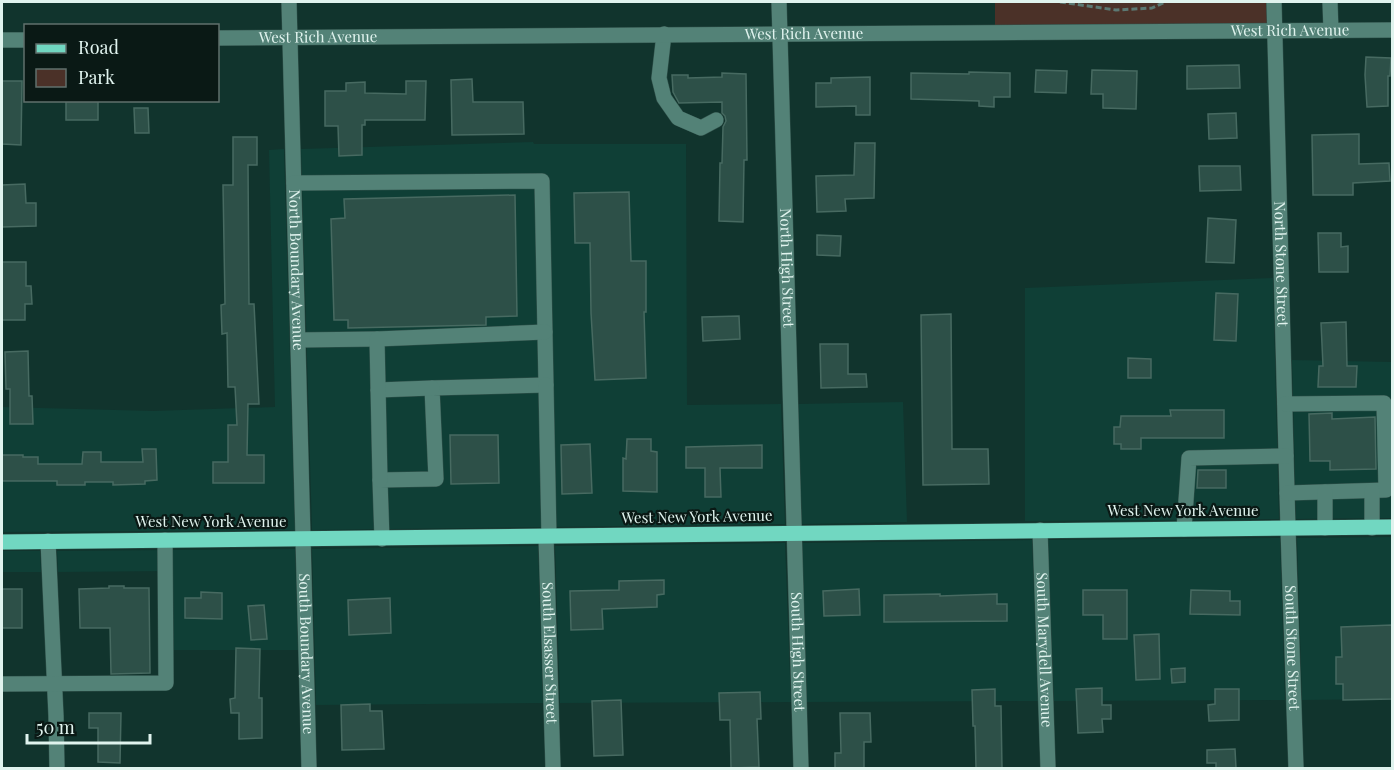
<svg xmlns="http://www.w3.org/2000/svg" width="1394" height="770" viewBox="0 0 1394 770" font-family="'Playfair Display',serif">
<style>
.built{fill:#0f3f36}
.green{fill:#4b3128}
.building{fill:#2d5048;stroke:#476a61;stroke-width:1.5}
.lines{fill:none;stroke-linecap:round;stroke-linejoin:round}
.minor-casing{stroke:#32534c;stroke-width:16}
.major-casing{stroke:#32534c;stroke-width:16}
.path{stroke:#5c7973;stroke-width:3;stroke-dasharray:6 3;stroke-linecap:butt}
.minor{stroke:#538277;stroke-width:15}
.major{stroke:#71d7c1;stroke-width:15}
.labels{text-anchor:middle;stroke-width:4.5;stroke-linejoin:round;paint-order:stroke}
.street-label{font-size:15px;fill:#e0f3ee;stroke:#0a1915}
</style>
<rect width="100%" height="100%" fill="#11342d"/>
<g class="built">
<polygon points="533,142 534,144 686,144 687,405 781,404 785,524 312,530 301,149"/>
<polygon points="284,149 295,530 2,532 2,407 153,411 275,407 269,150"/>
<polygon points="1273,278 1279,519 1025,521 1025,288"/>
<polygon points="1292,360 1392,362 1392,518 1296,519"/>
<polygon points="903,402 907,522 802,524 798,404"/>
<polygon points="1392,537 1392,699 1302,700 1297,538"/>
<polygon points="1280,538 1285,700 1054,701 1048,540"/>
<polygon points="1032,540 1038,701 807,702 802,543"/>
<polygon points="785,543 791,702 560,703 555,546"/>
<polygon points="538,546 543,703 316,705 312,549"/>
<polygon points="295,549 298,650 171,650 171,571 58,572 57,551"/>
<polygon points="2,551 40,551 41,572 2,572"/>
</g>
<polygon class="green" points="995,2 1274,2 1275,31 995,33"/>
<g class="building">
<polygon points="1366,57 1391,58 1390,76 1388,76 1388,106 1367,107 1365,75"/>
<polygon points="1239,65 1240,88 1187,89 1187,66"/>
<polygon points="1036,70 1067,71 1066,93 1035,92"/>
<polygon points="1092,70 1137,71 1136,109 1103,108 1103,94 1091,94"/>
<polygon points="969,72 1010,73 1010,97 994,97 994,107 979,106 979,101 911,99 911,73 969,74"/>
<polygon points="722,73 746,74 747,160 744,160 743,222 719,221 720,163 722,163 723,127 726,121 725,116 722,113 722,102 679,103 673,92 672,75 688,75 688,78 722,77"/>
<polygon points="870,77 870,115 856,115 856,106 816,107 816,83 831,83 831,78"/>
<polygon points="472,79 473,102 523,102 524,134 452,135 451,80"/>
<polygon points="2,81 22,81 21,145 2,144"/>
<polygon points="406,81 426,81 425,120 365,120 365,125 362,125 362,155 339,156 338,126 325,126 325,91 346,91 346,83 365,82 365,93 406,94"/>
<rect x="66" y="100" width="32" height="20"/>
<polygon points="134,108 148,108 149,133 135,133"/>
<polygon points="1236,113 1237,138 1209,139 1208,114"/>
<polygon points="1359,134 1359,164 1389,163 1390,181 1353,183 1353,195 1313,195 1312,135"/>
<polygon points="233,137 257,137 257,165 248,165 249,304 254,304 259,404 248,404 247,455 264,455 264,483 213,483 213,462 228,462 228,425 237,425 235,387 228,387 227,333 222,334 221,305 225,304 223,185 233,185"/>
<polygon points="855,143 875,143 874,198 845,199 846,211 817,212 816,176 854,175"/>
<polygon points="1199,166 1240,166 1241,190 1200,191"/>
<polygon points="25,184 26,203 36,203 36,226 2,227 2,185"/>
<polygon points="629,192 631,261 646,261 646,312 644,312 646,378 595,380 591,313 590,243 575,243 574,193"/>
<polygon points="515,195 517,316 486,317 486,325 348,328 348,320 334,320 331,219 345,218 344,199"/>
<polygon points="1208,218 1236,220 1234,263 1206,262"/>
<polygon points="1318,233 1341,233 1341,247 1348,246 1348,272 1319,272"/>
<polygon points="817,235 841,236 840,256 817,255"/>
<polygon points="2,262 26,262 26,286 31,286 32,304 25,304 25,320 2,320"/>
<polygon points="1216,293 1238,294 1236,341 1214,340"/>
<polygon points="951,314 952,449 988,449 989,484 923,485 921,315"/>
<polygon points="739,316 740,339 703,341 702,317"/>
<polygon points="1346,322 1347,366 1357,366 1356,387 1318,387 1319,366 1323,366 1321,323"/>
<polygon points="820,344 848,344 848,374 866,374 867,387 821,388"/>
<polygon points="28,351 29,396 32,396 33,424 10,424 10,389 6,389 5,352"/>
<polygon points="1128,358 1151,359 1151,378 1128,378"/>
<polygon points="1170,410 1224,410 1224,438 1141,438 1141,449 1121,449 1121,444 1114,444 1114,427 1120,427 1121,416 1171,416"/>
<polygon points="1332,413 1332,419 1375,417 1376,469 1330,470 1330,461 1310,461 1309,414"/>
<polygon points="450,435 498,435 499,483 451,484"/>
<polygon points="627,439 651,439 651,451 657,452 657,492 623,491 623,458 626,459"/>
<polygon points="590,444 592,493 562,494 561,445"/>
<polygon points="762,445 762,468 720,468 721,497 705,497 705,468 686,468 686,447"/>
<polygon points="142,449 156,449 157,480 145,481 145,484 113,485 113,482 85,482 85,485 57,485 57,481 2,481 2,455 23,455 23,457 38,457 38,464 82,464 83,452 101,452 101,462 143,462"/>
<polygon points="1198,470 1226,470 1226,488 1197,488"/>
<polygon points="664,580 664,594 657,595 657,607 602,609 603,629 571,630 570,591 619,590 619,581"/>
<polygon points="109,586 124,586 124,588 149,588 150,673 111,674 110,628 80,628 79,589 109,588"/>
<rect x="2" y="589" width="20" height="39"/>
<polygon points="859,589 860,615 824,616 823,591"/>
<polygon points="1083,590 1127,590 1127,639 1103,639 1103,615 1083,615"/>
<polygon points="1191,590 1230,591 1230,601 1240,601 1240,615 1190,614"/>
<polygon points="201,592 222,593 222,619 185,618 185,598 201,598"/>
<polygon points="940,594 940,596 997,594 997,604 1007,604 1007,621 884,622 884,595"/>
<polygon points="390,598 391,633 349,635 348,600"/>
<polygon points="264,605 267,639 251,640 248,606"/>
<polygon points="1392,625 1392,699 1343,700 1343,684 1336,684 1336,657 1342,657 1341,627"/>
<polygon points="1159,634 1160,679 1136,680 1134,635"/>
<polygon points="236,648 260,649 259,698 262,698 262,738 239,739 239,713 231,713 230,699 235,698"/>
<polygon points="1185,668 1185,682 1172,683 1171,669"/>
<polygon points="1102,688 1102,705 1111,705 1111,719 1102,719 1103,732 1078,733 1076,689"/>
<polygon points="995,689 995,706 1001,706 1002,768 976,768 975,726 973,726 972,690"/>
<polygon points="1215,689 1239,689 1239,720 1209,721 1208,705 1215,704"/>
<polygon points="760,692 761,719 757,719 759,767 731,768 730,720 720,720 719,693"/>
<polygon points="621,700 623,755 594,756 592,701"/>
<polygon points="370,704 370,711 382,711 384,749 342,750 341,705"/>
<polygon points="89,713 121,713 120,763 98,762 98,728 89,728"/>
<polygon points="840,713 870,713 871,742 864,742 864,768 835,768 835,753 841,753"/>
<polygon points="1235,749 1236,768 1216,768 1216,763 1207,763 1207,750"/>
</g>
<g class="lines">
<defs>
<g id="minor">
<path id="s1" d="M 289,2 L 309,768"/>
<path id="s2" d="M 779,2 L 801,768"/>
<path id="s3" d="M 1274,2 L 1288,529 L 1296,768"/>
<polyline points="1330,2 1331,31"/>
<polyline points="664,34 659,78 664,98 678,118 701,128 716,120"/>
<path id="s4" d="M 218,38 L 1392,30"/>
<polyline points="2,40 26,40"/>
<polyline points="294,183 542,181 546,385 432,388 436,479 380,480 382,539"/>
<polyline points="298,340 377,339"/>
<polyline points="546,385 549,537"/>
<polyline points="378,390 432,388"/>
<polyline points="1285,404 1384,403 1386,490 1287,493"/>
<polyline points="380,480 377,339 545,332"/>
<polyline points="1372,491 1372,528"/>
<polyline points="1325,528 1325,492"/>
<polyline points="1184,529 1189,458 1286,456"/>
<path id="s5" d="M 1040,530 L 1048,768"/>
<path id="s6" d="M 546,537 L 553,768"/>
<polyline points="48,541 56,716 57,768"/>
<polyline points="2,684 166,683 165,540"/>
</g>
<polyline id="major" points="2,542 1392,527"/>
</defs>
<use href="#minor" class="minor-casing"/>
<use href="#major" class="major-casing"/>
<polyline class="path" points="1060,2 1116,10 1152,8 1165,2"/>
<use href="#minor" class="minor"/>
<use href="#major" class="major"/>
</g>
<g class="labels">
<g class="street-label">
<text dy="5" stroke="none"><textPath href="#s4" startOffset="1072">West Rich Avenue</textPath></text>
<text dy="5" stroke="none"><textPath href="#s4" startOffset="586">West Rich Avenue</textPath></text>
<text dy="5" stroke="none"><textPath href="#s4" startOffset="100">West Rich Avenue</textPath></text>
<text dy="5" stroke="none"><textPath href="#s3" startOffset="262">North Stone Street</textPath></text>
<text dy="5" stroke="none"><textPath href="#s2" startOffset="266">North High Street</textPath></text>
<text dy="5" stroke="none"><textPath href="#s1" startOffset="268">North Boundary Avenue</textPath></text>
<text x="1183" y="516">West New York Avenue</text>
<text transform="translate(697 517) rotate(-1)" y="5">West New York Avenue</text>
<text x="211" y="527">West New York Avenue</text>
<text dy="5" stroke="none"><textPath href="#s5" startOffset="120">South Marydell Avenue</textPath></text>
<text dy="5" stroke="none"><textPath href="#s3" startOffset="646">South Stone Street</textPath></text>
<text dy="5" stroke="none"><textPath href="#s2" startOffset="650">South High Street</textPath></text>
<text dy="5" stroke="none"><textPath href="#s6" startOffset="116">South Elsasser Street</textPath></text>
<text dy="5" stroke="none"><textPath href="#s1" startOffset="652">South Boundary Avenue</textPath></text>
</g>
</g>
<rect width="1394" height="770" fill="none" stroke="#e0f3ee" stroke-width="6"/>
<rect x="24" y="24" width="195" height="78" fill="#0a1915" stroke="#60706c" stroke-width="1.5"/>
<rect x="36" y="44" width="30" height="9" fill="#71d7c1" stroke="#60706c" stroke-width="1.5"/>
<text x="78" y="54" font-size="18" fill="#e0f3ee">Road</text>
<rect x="36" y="69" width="30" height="18" fill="#4b3128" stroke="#60706c" stroke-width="1.5"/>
<text x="78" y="84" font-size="18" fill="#e0f3ee">Park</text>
<path d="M27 734v9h123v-9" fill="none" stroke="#e0f3ee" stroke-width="3"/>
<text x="36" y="734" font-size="18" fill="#e0f3ee" stroke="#0a1915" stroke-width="4.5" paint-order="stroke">50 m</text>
</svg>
